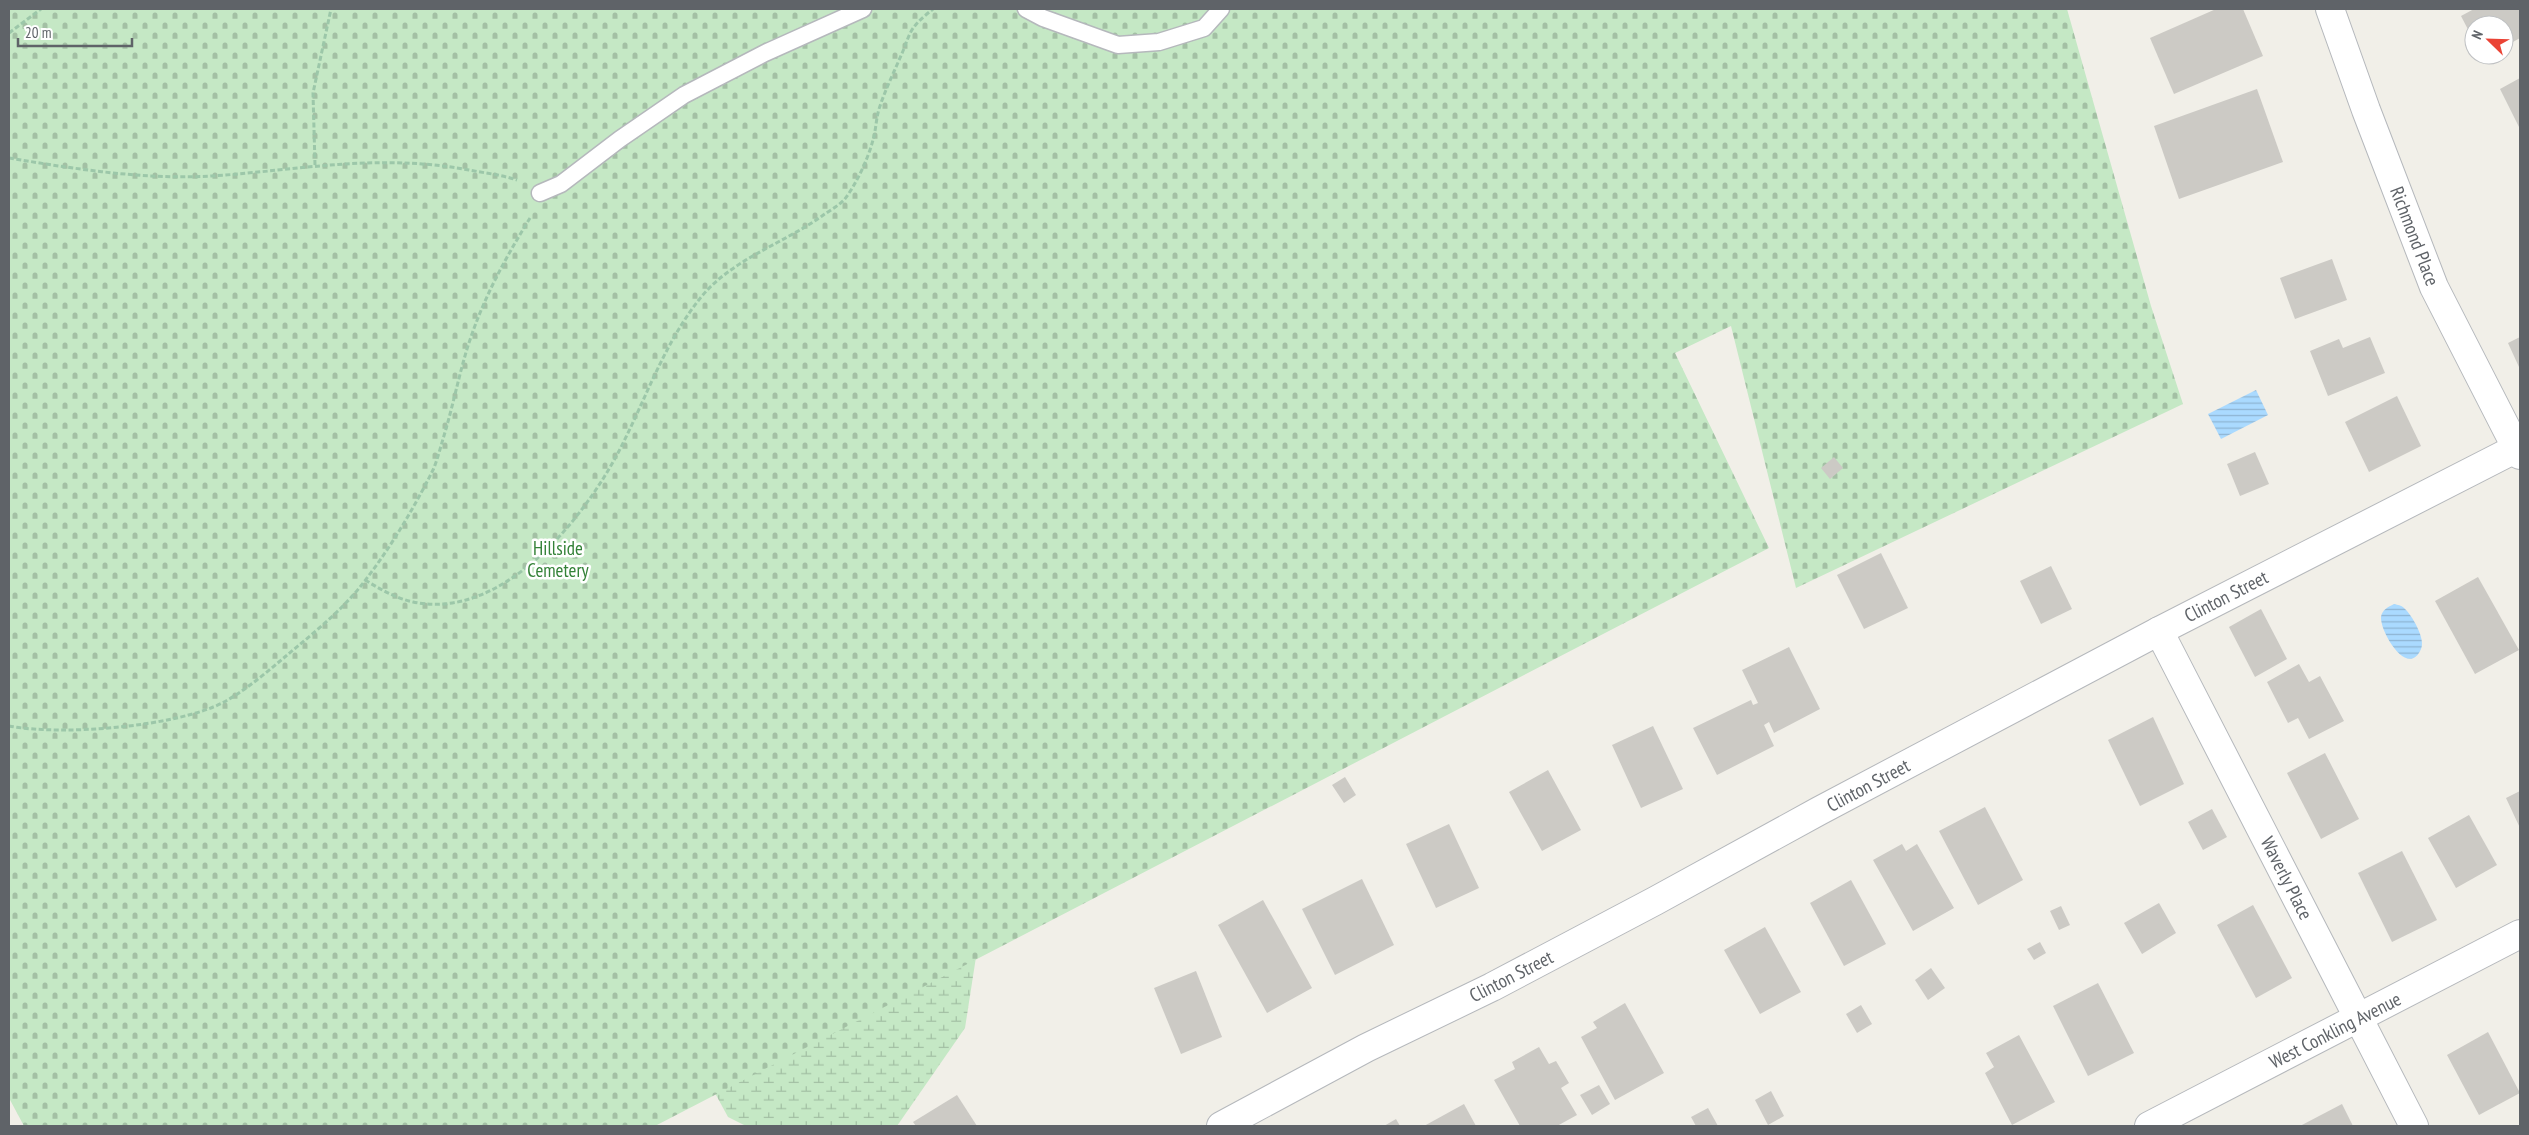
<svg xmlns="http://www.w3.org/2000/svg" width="2529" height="1135" viewBox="0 0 2529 1135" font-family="'PT Sans Narrow',sans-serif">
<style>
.wetland{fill:url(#wetland-marsh)}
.cemetery{fill:url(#cemetery-stones)}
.water{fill:url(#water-rules)}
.building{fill:#cccac5}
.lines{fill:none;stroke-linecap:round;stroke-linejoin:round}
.service-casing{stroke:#b5b8bc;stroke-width:19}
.minor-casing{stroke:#b5b8bc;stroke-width:30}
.path{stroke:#9cc7a9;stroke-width:3;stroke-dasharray:5 2.5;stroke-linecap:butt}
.service{stroke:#fff;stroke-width:16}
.minor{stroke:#fff;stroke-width:28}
.labels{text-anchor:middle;stroke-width:5;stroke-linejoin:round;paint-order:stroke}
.street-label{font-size:19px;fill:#5f6368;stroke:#fff}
.park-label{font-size:19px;fill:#348238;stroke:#fff}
</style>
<defs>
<pattern id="wetland-marsh" width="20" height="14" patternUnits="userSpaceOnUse" patternTransform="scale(1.25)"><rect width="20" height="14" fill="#c5e8c5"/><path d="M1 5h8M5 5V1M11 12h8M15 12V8" fill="none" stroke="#a3c0a4"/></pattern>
<pattern id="cemetery-stones" width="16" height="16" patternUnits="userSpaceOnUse" patternTransform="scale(1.25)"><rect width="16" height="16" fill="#c5e8c5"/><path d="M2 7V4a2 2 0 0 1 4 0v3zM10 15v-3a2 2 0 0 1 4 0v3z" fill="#a3c0a4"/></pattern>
<pattern id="water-rules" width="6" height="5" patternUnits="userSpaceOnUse" patternTransform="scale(1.25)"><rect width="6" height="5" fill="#aadaff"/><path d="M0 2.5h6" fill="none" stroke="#8eb4d2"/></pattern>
</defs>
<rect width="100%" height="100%" fill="#f1efe8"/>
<polygon class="wetland" points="976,957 965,1028 897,1126 746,1126 728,1117 709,1082"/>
<polygon class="cemetery" points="9,9 2067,9 2151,306 2183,404 1796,588 1731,326 1675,353 1769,548 655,1126 24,1126 9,1098"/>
<g class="water">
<polygon points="2256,390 2268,415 2221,439 2208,414"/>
<path d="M 2394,604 C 2398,605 2401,605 2404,608 C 2412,615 2426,639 2421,649 C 2408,679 2380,632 2381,617 C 2382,610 2388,607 2394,604 Z"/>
</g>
<g class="building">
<polygon points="2216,9 2243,9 2263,56 2174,94 2150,38"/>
<polygon points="2474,9 2520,9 2520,38 2504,47 2504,25 2474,25 2474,41 2461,16"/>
<polygon points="2520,78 2520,129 2500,89"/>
<polygon points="2257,89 2283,162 2179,199 2154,126"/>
<polygon points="2332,259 2347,300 2295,319 2280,278"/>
<polygon points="2370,337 2385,373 2328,396 2310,351 2339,339 2343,348"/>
<polygon points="2520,337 2520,367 2519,367 2508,343"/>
<polygon points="2397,396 2421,446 2369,472 2345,422"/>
<polygon points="2255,452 2269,484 2240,496 2227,464"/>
<polygon points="1834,457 1843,468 1830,479 1821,468"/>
<polygon points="1881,553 1908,608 1864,629 1837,575"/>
<polygon points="2051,566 2072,609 2041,624 2020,581"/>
<polygon points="2478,577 2519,650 2475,674 2435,601"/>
<polygon points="2261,609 2287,659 2255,677 2229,627"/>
<polygon points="1789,647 1820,709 1774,733 1769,722 1764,725 1774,746 1717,775 1693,728 1751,700 1753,705 1758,703 1742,670"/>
<polygon points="2299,664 2309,682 2320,676 2344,721 2309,739 2298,718 2288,723 2267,682"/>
<polygon points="2153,717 2184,784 2140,806 2108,740"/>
<polygon points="1653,726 1683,789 1641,808 1612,745"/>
<polygon points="2325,753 2359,819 2321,839 2287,773"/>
<polygon points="1548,770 1581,830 1542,851 1509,792"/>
<polygon points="1345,777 1356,795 1344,803 1332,785"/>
<polygon points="2520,791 2520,828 2506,798"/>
<polygon points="1985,807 2023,880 1978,905 1939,831"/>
<polygon points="2212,809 2227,837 2203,850 2188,822"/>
<polygon points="2469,815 2497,865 2456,888 2428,838"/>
<polygon points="1449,824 1479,888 1436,908 1406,844"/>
<polygon points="1902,844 1906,851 1917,844 1954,908 1913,931 1873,860"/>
<polygon points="2402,851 2437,920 2392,942 2358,873"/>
<polygon points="1362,879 1394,945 1335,975 1302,909"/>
<polygon points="1851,880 1886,944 1844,966 1810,903"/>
<polygon points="1263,900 1312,988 1267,1013 1218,925"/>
<polygon points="2159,903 2176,933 2142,954 2124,923"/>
<polygon points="2253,905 2292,978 2256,998 2217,925"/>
<polygon points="2061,906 2070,925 2059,930 2050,911"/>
<polygon points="1765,927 1801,992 1760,1014 1724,950"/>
<polygon points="2040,942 2046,953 2034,960 2027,949"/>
<polygon points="1931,968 1945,988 1928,1000 1915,980"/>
<polygon points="1196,971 1222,1037 1181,1054 1154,988"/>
<polygon points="2098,983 2134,1053 2088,1076 2053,1006"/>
<polygon points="1625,1003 1664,1073 1615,1100 1581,1037 1597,1028 1593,1022"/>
<polygon points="1861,1005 1872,1024 1857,1033 1846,1014"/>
<polygon points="2488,1032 2520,1093 2479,1115 2447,1055"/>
<polygon points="2019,1035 2055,1102 2012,1125 1985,1073 1994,1067 1986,1053"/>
<polygon points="1539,1047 1549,1064 1556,1061 1569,1083 1561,1088 1577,1115 1557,1126 1520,1126 1494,1080 1515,1069 1512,1062"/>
<polygon points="1599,1085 1610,1104 1592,1115 1580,1095"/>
<polygon points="1771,1091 1784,1116 1768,1125 1755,1100"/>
<polygon points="957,1095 977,1126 916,1126 913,1122"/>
<polygon points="1464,1104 1476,1126 1424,1126"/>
<polygon points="2342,1104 2353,1126 2300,1126"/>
<polygon points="1708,1108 1718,1126 1696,1126 1691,1117"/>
<polygon points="1396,1119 1400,1126 1384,1126"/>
</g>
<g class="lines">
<defs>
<g id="service">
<polyline points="1026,9 1043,18 1118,45 1159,42 1204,28 1221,9"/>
<polyline points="540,193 561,184 620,139 684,95 765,53 863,9"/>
</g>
<g id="minor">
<polyline points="2330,9 2366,110 2434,287 2520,455"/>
<polyline points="2159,631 2414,1126"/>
<polyline points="1221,1126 1366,1048 1492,987 1655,901 1819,811 2159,631 2517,448"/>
<polyline points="2149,1126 2520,934"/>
</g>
</defs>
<use href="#service" class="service-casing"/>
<use href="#minor" class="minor-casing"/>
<g class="path">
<polyline points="9,33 41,9"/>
<path d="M 9,158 C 75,169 145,180 212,176 C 302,170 377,153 469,170 C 485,173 502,175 517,180"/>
<polyline points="315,165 313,93 331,9"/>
<path d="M 365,580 C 380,589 395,598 413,602 C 502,621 583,520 619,451 C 645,401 663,346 698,301 C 729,260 781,245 822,216 C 829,211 838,206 844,200 C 856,185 868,159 873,140 C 876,130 876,119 879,109 C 885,90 895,70 903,51 C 906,44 909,33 914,27 C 919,20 927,14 933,9"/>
<path d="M 9,726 C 61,736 177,727 224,702 C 246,690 267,672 286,656 C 311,635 339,613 360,587 C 388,552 413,510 433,470 C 437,461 440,449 443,439 C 452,410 458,379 467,349 C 482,301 503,262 530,218"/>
</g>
<use href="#service" class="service"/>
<use href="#minor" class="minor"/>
</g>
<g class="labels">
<g class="street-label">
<text transform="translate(2415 236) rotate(69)" y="7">Richmond Place</text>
<text transform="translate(2226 596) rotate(-27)" y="7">Clinton Street</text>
<text transform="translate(1868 785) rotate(-28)" y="7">Clinton Street</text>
<text transform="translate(2287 878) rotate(63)" y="7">Waverly Place</text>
<text transform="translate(1511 976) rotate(-27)" y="7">Clinton Street</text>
<text transform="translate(2335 1030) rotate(-27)" y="7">West Conkling Avenue</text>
</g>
<g class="park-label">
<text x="558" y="555">Hillside<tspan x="558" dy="22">Cemetery</tspan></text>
</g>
</g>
<rect width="2529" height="1135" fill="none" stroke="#5f6368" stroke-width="20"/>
<g transform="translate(2489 40) rotate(293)"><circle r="24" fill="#ffffff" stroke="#bfc1c3"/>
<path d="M0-4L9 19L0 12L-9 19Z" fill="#ea4335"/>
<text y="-8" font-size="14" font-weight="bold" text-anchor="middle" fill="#5f6368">N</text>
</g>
<path d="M18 38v8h114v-8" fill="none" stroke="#5f6368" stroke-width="2.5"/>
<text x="25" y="38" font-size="15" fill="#5f6368" stroke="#ffffff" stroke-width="4" paint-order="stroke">20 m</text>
</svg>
